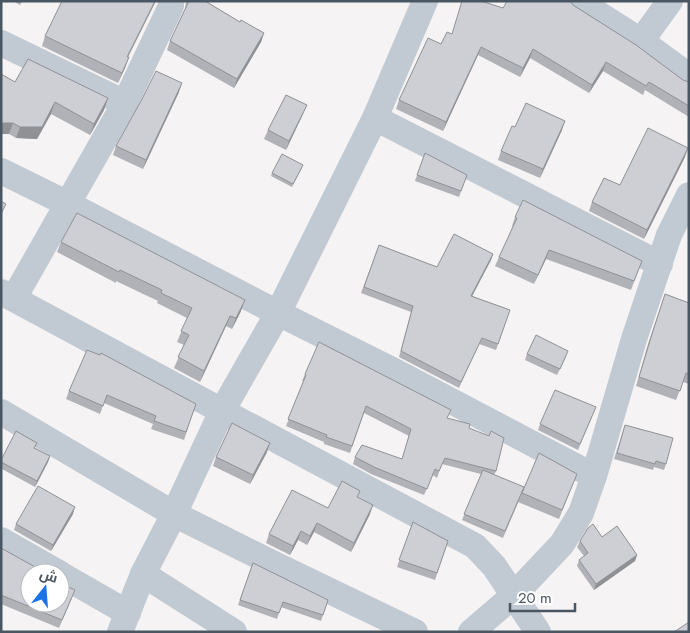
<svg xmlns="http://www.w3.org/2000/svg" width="690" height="633" viewBox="0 0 690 633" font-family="Jost,Cairo,sans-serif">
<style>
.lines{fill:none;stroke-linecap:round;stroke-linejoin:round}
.street{stroke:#c1cad2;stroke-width:26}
.wall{fill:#b0b2b7}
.shaded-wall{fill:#909195}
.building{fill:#cdcfd5;stroke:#909195}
</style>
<rect width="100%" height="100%" fill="#f5f3f3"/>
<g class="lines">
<g class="street">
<polyline points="578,1 641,41 689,76"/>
<polyline points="641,41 670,1"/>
<polyline points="1,43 125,103"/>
<polyline points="375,118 660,264"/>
<polyline points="1,171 68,204 278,313 394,371 594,476"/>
<polyline points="1,292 222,411 475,546 494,566 538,632"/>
<polyline points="14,298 125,103 171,6 171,1"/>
<polyline points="1,412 174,514 280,567 415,632"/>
<polyline points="1,540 59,573"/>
<polyline points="60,574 128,613"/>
<polyline points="143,574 234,632"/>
<polyline points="120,632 143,574 174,514 222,411 278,313 375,118 425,1"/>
<polyline points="471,632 513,596 562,544 581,513 594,476 634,339 669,235 689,195"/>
</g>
</g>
<g class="wall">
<polygon points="13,1 22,1 20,5"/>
<polygon points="186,1 205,1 240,22 264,33 261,42 234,88 167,50 170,41 185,10"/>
<polygon points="573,5 683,80 689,82 689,117 645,90 643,95 603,71 589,93 530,58 520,77 478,55 443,131 396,109 399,100 441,44 451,34 503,8"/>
<polygon points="45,36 128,57 125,68 118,83 42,46"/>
<polygon points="15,82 108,98 104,110 90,135 51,114 37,139 16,138 9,134"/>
<polygon points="179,92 143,169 113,155 116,146"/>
<polygon points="303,114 286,150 264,139 268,130"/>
<polygon points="515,127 562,130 540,178 498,160 501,151"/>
<polygon points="425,153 467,175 459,197 415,181"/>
<polygon points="685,157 644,239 589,211 592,202 620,185"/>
<polygon points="302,168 292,187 271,176 272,173"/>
<polygon points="515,217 642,261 631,290 546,259 534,284 495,266 513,226 512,226"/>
<polygon points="61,242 241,311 232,329 226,326 200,382 174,368 184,345 177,342 187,318 157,303 158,301 116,281 116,283 57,252"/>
<polygon points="379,245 437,267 493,254 491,260 472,296 510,310 496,350 479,344 459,388 399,357 411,312 361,293"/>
<polygon points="665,294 689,303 689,384 683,382 676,400 636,386 648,344"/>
<polygon points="527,354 566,357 557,375 525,360"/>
<polygon points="305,374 448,419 469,428 496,471 494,475 524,487 577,474 559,519 518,502 521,496 503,538 462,520 481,474 442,464 437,478 433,475 424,495 371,474 353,464 355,457 402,459 409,436 364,413 350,453 324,444 324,442 286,426 304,381 302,381"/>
<polygon points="69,391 196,404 184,440 151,429 153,424 104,403 100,414 66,399"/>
<polygon points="596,407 578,450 538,430 540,424"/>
<polygon points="625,425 666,464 664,470 654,467 653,470 614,459"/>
<polygon points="35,448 50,456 48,462 35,487 2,469 1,471 1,460"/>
<polygon points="267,452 250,484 213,466 216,457"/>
<polygon points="358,497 370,514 351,552 314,532 307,545 298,540 290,555 266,543 269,534 328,508"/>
<polygon points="73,514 51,551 14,530 16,524"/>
<polygon points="413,522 448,541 435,580 397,567"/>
<polygon points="602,537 637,555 635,561 594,590 577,566 579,560 584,556 577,547 580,541"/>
<polygon points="1,548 72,598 59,628 1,604"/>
<polygon points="253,563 328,600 321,621 281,607 277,619 238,605"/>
</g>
<g class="shaded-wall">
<polygon points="155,1 156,1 123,67 127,57"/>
<polygon points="264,33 261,42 234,88 237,79"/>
<polygon points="481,47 478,55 443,131 446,122"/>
<polygon points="533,49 530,58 520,77 523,68"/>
<polygon points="129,57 125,68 118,83 122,73"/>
<polygon points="606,62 603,71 589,93 592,85"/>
<polygon points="182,83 179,92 143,169 146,160"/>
<polygon points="108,98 104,110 90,135 94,124"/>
<polygon points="55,102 51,114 37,139 16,138 20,127"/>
<polygon points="307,105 303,114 286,150 289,141"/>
<polygon points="565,121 562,130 540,178 543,169"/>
<polygon points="1,123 13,123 9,134 1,134"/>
<polygon points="688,148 685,157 644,239 647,230"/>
<polygon points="549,250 546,259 534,284 538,275"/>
<polygon points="493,254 491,260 469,302 471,296"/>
<polygon points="245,300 241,311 232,329 236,318"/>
<polygon points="230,316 226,326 200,382 204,371"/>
<polygon points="270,443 267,452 250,484 253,475"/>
<polygon points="50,456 48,462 35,487 37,481"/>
<polygon points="373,505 370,514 351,552 354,543"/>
<polygon points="75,507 73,514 51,551 53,545"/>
<polygon points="317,523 314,532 307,545 310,536"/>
<polygon points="301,531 298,540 290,555 293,546"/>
<polygon points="637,555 635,561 594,590 596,584"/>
</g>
<g class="building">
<polygon points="62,1 155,1 127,57 129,57 122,73 45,36"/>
<polygon points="188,1 205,1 240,22 241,20 264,33 237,79 170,41 188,3"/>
<polygon points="462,1 481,1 503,8 507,1 570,1 573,5 636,45 683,80 689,82 689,106 649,82 646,86 606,62 592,85 533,49 523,68 481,47 446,122 399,100 428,38 441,44 447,32 452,34"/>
<polygon points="28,59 108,98 94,124 55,102 42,127 20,127 13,123 1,123 1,74 15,82"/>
<polygon points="156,71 182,83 146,160 116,146 141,101"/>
<polygon points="286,95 307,105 289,141 268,130"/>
<polygon points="526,103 565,121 543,169 501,151 512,126 515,127"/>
<polygon points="648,128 688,148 647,230 592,202 604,178 620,185"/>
<polygon points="425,153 467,175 461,191 417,175"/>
<polygon points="282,154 303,165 293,184 272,173"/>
<polygon points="523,200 642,261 634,281 549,250 538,275 499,257 517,218 515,217"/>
<polygon points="1,201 6,204 1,214"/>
<polygon points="77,213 245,300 236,318 230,316 204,371 178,357 189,335 181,331 192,308 161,293 162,290 120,270 119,272 61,242"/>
<polygon points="454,234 493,254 471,296 510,310 498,344 482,338 461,382 401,351 413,306 364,287 379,245 437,267"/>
<polygon points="665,294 689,303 689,374 686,373 680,391 639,377 652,334"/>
<polygon points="536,335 568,351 560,369 527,354"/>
<polygon points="319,342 451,410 447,418 470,424 469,428 489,436 491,431 504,438 496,471 445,458 439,471 435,469 427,489 374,467 355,457 362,445 402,459 411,429 366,406 352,446 326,437 327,435 288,419 306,375 305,374"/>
<polygon points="87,350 100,355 101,353 196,404 186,432 154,421 156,416 107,395 103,406 69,391"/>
<polygon points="555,390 596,407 580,444 540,424"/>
<polygon points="232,423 270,443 253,475 216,457"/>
<polygon points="625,425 673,438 666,464 656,461 655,464 617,453"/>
<polygon points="16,431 37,443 34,448 50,456 37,481 1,462 1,460"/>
<polygon points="539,453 577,474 562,510 522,493"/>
<polygon points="483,470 524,487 505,531 464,514"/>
<polygon points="342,481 360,491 357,497 373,505 354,543 317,523 310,536 301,531 293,546 269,534 292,490 328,508"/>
<polygon points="38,486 75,507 53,545 16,524"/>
<polygon points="413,522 448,541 437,573 399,560"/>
<polygon points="593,524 602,537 617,526 637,555 596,584 579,560 588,553 580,541 588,528"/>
<polygon points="1,548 46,573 30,573 30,603 60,603 60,583 75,590 62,620 1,595"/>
<polygon points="253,563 328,600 323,615 283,602 279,613 240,600"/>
<polygon points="689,622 689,632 674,632"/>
</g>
<rect width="690" height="633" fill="none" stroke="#4a5661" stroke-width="5"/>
<g transform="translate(45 588) rotate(17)"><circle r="24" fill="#ffffff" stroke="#b7bbc0"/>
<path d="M0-4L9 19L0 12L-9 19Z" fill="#1a73e8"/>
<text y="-8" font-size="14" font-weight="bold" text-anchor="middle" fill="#4a5661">ش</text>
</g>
<path d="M510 603v8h65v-8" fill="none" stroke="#4a5661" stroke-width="2.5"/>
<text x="518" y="603" font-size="15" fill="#4a5661" stroke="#ffffff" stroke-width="4" paint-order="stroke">20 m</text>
</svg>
